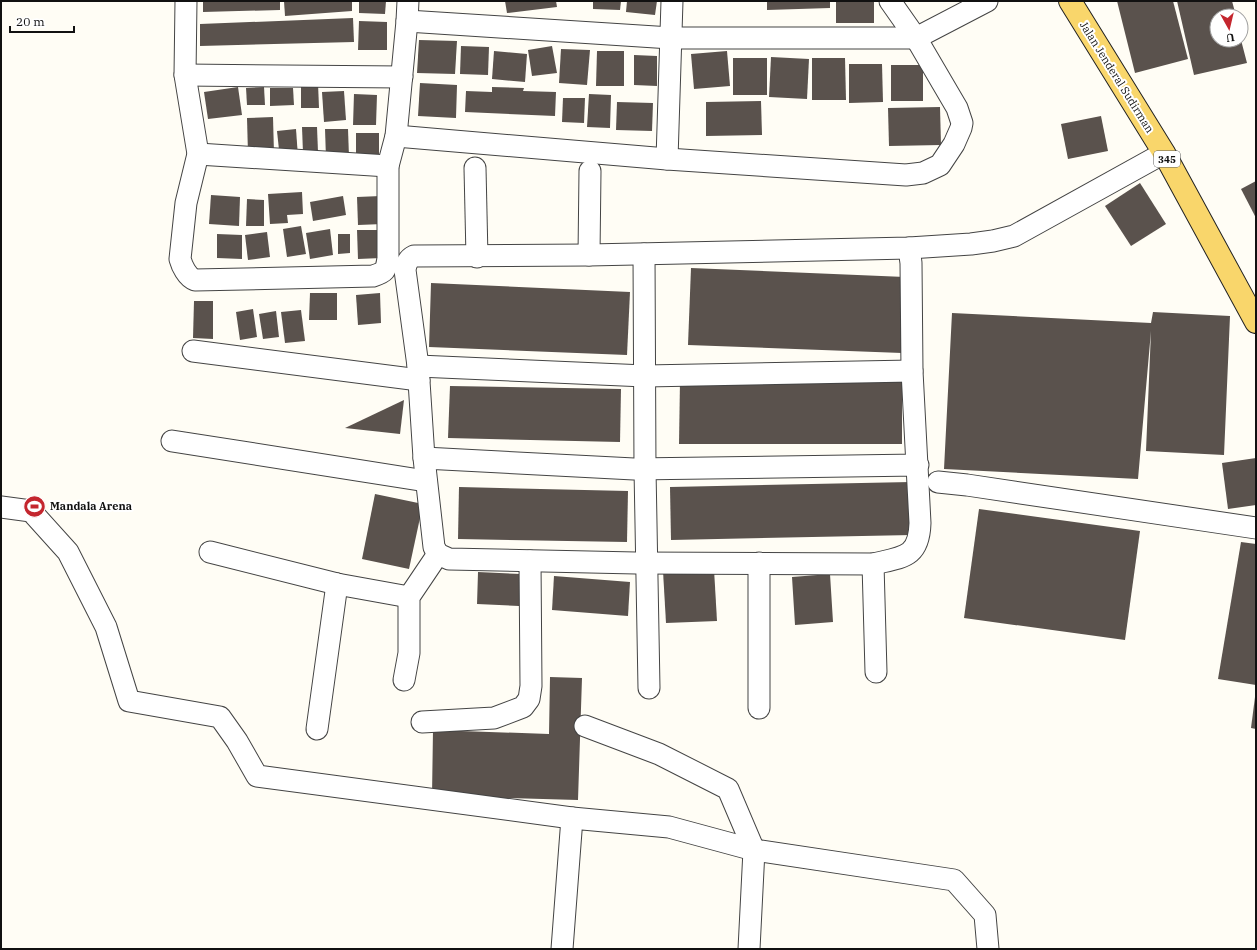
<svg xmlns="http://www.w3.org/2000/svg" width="1257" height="950" viewBox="0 0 1257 950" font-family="'IBM Plex Serif',serif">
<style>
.building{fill:#5a524d}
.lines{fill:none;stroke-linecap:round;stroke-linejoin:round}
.minor-casing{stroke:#444;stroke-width:23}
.major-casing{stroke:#222;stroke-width:24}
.minor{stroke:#fff;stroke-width:21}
.major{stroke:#f9d66b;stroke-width:22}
.labels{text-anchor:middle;stroke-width:4;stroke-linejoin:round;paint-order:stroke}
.shield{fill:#fff;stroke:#585858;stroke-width:1}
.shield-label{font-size:10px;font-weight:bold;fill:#111}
.street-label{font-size:11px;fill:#111;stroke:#fff}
.poi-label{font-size:11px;font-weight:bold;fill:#111;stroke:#fff;text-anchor:start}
</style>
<rect width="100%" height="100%" fill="#fffdf5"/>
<g class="building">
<polygon points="203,1 280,1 280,10 203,12"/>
<polygon points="284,1 352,1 352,11 285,16"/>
<polygon points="359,1 386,1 385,14 359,13"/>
<polygon points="505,1 556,1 557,7 507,13"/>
<polygon points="593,1 621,1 620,10 593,9"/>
<polygon points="627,1 657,1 655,15 626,12"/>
<polygon points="767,1 830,1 830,8 767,10"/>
<rect x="836" y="1" width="38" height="22"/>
<polygon points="1117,1 1173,1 1188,59 1135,73"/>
<polygon points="1177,1 1232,1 1236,16 1217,16 1217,40 1241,40 1247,63 1194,75"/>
<polygon points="353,18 354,42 200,46 200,24"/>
<polygon points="359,21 387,22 387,50 358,50"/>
<polygon points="419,40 457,41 455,74 417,73"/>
<polygon points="461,46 489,47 488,75 460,74"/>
<polygon points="552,46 557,73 532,76 528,50"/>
<polygon points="561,49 590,50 587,85 559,83"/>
<polygon points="494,51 527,54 525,82 492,79"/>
<polygon points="597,51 624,51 624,86 596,86"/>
<polygon points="727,51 730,86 694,89 691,54"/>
<polygon points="634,55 657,56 657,86 634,85"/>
<polygon points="771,57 809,59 807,99 769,97"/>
<rect x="733" y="58" width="34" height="37"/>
<polygon points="812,58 845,58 846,100 812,100"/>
<polygon points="849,64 882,64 883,102 849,103"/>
<rect x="891" y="65" width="32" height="36"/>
<polygon points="301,83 318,83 319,108 301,108"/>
<polygon points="420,83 457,85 456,118 418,116"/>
<polygon points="238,87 242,115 208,119 204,92"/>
<polygon points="264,87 265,105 247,105 246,88"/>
<polygon points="492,87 524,88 523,91 556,92 555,116 465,112 466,91 492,92"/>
<polygon points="270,88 293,88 294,105 270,106"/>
<polygon points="344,91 346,120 324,122 322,92"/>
<polygon points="354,94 377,95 376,125 353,125"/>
<polygon points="589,94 611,95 610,128 587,127"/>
<polygon points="563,98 585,98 584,123 562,122"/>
<polygon points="761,101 762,135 706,136 706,102"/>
<polygon points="617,102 653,103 652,131 616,130"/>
<polygon points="940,107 941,145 889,146 888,108"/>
<polygon points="1101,116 1108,151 1068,159 1061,124"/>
<polygon points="273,117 274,154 248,154 247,118"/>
<polygon points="302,127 317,127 318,152 303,153"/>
<polygon points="296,129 298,157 280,159 277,131"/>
<polygon points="325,129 348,129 349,157 326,158"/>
<rect x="356" y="133" width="23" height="26"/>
<polygon points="1256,181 1256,218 1241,189"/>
<polygon points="1140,183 1166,224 1131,246 1105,206"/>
<polygon points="302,192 303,214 287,215 288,223 270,224 268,194"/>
<polygon points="211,195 240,197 239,226 209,224"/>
<polygon points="343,196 346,215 313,221 310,202"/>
<polygon points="381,196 383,224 358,225 357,197"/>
<polygon points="247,199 264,200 264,226 246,226"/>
<polygon points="301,226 306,254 287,257 283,229"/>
<polygon points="330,229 333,255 310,259 306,233"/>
<polygon points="357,230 380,230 381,258 358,259"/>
<polygon points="267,232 270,257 248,260 245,235"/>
<polygon points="217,234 242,235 242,259 217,258"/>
<polygon points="338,234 350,234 350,253 338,254"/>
<polygon points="691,268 905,277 902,353 688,345"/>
<polygon points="431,283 630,292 627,355 429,347"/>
<polygon points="310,293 337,293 337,320 309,320"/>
<polygon points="380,293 381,323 358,325 356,295"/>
<polygon points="194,301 213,301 213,339 193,338"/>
<polygon points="253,309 257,337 240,340 236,312"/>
<polygon points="301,310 305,341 285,343 281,312"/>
<polygon points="276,311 279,337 263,339 259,314"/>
<polygon points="1153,312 1230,316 1224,455 1146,451 1151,331 1138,479 944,469 952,313 1151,323"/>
<polygon points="680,381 902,382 902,444 679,444"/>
<polygon points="450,386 621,389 620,442 448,438"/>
<polygon points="404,400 400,434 345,428"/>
<polygon points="1256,458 1256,505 1228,509 1222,463"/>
<polygon points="911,482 912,535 671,540 670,487"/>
<polygon points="459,487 628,491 627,542 458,539"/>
<polygon points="375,494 423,504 409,569 362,559"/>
<polygon points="979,509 1140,531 1125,640 964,618"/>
<polygon points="1241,542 1256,544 1256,685 1218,679"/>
<polygon points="714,569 717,621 666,623 663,571"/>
<polygon points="478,572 521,574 519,606 477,604"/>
<polygon points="830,574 833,622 795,625 792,577"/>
<polygon points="554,576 630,582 628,616 552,610"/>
<polygon points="550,677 582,678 578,800 432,796 433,730 549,734"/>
<polygon points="1255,697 1256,697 1256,729 1251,728"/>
</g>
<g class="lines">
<defs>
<g id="minor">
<path d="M 186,1 L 185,75 L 198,154 L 186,203 L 180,259 C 182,266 187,277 195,280 L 373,276 C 385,272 386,271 388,258 L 388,166 L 396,136 L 407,21 L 408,1"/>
<polyline points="407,21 671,38 916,38 987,1"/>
<polyline points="185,75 402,77"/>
<polyline points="396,136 667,159 906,175 923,173 940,165 954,144 961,128 962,123 957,108 916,38 890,1"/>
<polyline points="198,154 388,166"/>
<polyline points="667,159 672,1"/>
<polyline points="475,168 477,257"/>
<path d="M 909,248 L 911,263 L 912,371 L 920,523 C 919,558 903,557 873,564 L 636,563 L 449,559 L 438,554 L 434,547 L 424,458 L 634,469 L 918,465"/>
<polyline points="644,254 645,469 649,688"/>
<polyline points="589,255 590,171"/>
<polyline points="193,351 419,380"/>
<polyline points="418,366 645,376 912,371"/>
<polyline points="172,441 426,481"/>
<path d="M 424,458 L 418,366 L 405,270 C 406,263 408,259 414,256 L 589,255 L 909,248 L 971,244 L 993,241 L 1014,236 L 1164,153"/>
<polyline points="938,482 967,485 1256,528"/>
<polyline points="1,507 31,511 68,552 106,627 129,701 220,717 237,741 257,776 572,818"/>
<polyline points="210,552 337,584 409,597"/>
<polyline points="873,564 876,672"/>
<polyline points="404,680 409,653 409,597 438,554"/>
<polyline points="759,708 759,563"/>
<polyline points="422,722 494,718 523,707 529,699 531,686 530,561"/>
<polyline points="585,726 659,754 728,789 754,850 749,949"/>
<polyline points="317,729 337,584"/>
<polyline points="562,949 572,818 669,827 754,850 954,880 985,915 988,949"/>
</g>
<polyline id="major" points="1070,1 1164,153 1256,322"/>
</defs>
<use href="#minor" class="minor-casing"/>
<use href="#major" class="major-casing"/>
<use href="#minor" class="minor"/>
<use href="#major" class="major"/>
</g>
<defs>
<symbol id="stadium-disc" viewBox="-11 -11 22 22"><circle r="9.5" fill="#c4262e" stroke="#fff"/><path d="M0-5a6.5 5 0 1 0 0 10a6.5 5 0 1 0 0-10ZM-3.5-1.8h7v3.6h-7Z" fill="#fff"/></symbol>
</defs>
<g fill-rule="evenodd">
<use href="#stadium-disc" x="22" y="494" width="25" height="25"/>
</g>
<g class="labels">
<rect class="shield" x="1154" y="151" width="26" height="16" rx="3"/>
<g class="shield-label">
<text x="1167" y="163">345</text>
</g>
<g class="street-label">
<text transform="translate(1117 77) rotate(58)" y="4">Jalan Jenderal Sudirman</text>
</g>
<g class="poi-label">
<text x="50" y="510">Mandala Arena</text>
</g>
</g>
<rect width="1257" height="950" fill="none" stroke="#111111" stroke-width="4"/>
<g transform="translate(1229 28) rotate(172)"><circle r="19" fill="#ffffff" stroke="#a0a0a0"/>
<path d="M0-3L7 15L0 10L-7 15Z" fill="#c4262e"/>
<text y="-6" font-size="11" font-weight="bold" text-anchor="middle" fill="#111111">U</text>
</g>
<path d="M10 26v6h64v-6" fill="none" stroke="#111111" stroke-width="2"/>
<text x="16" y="26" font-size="12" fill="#111111" stroke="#ffffff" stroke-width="3" paint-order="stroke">20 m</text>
</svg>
